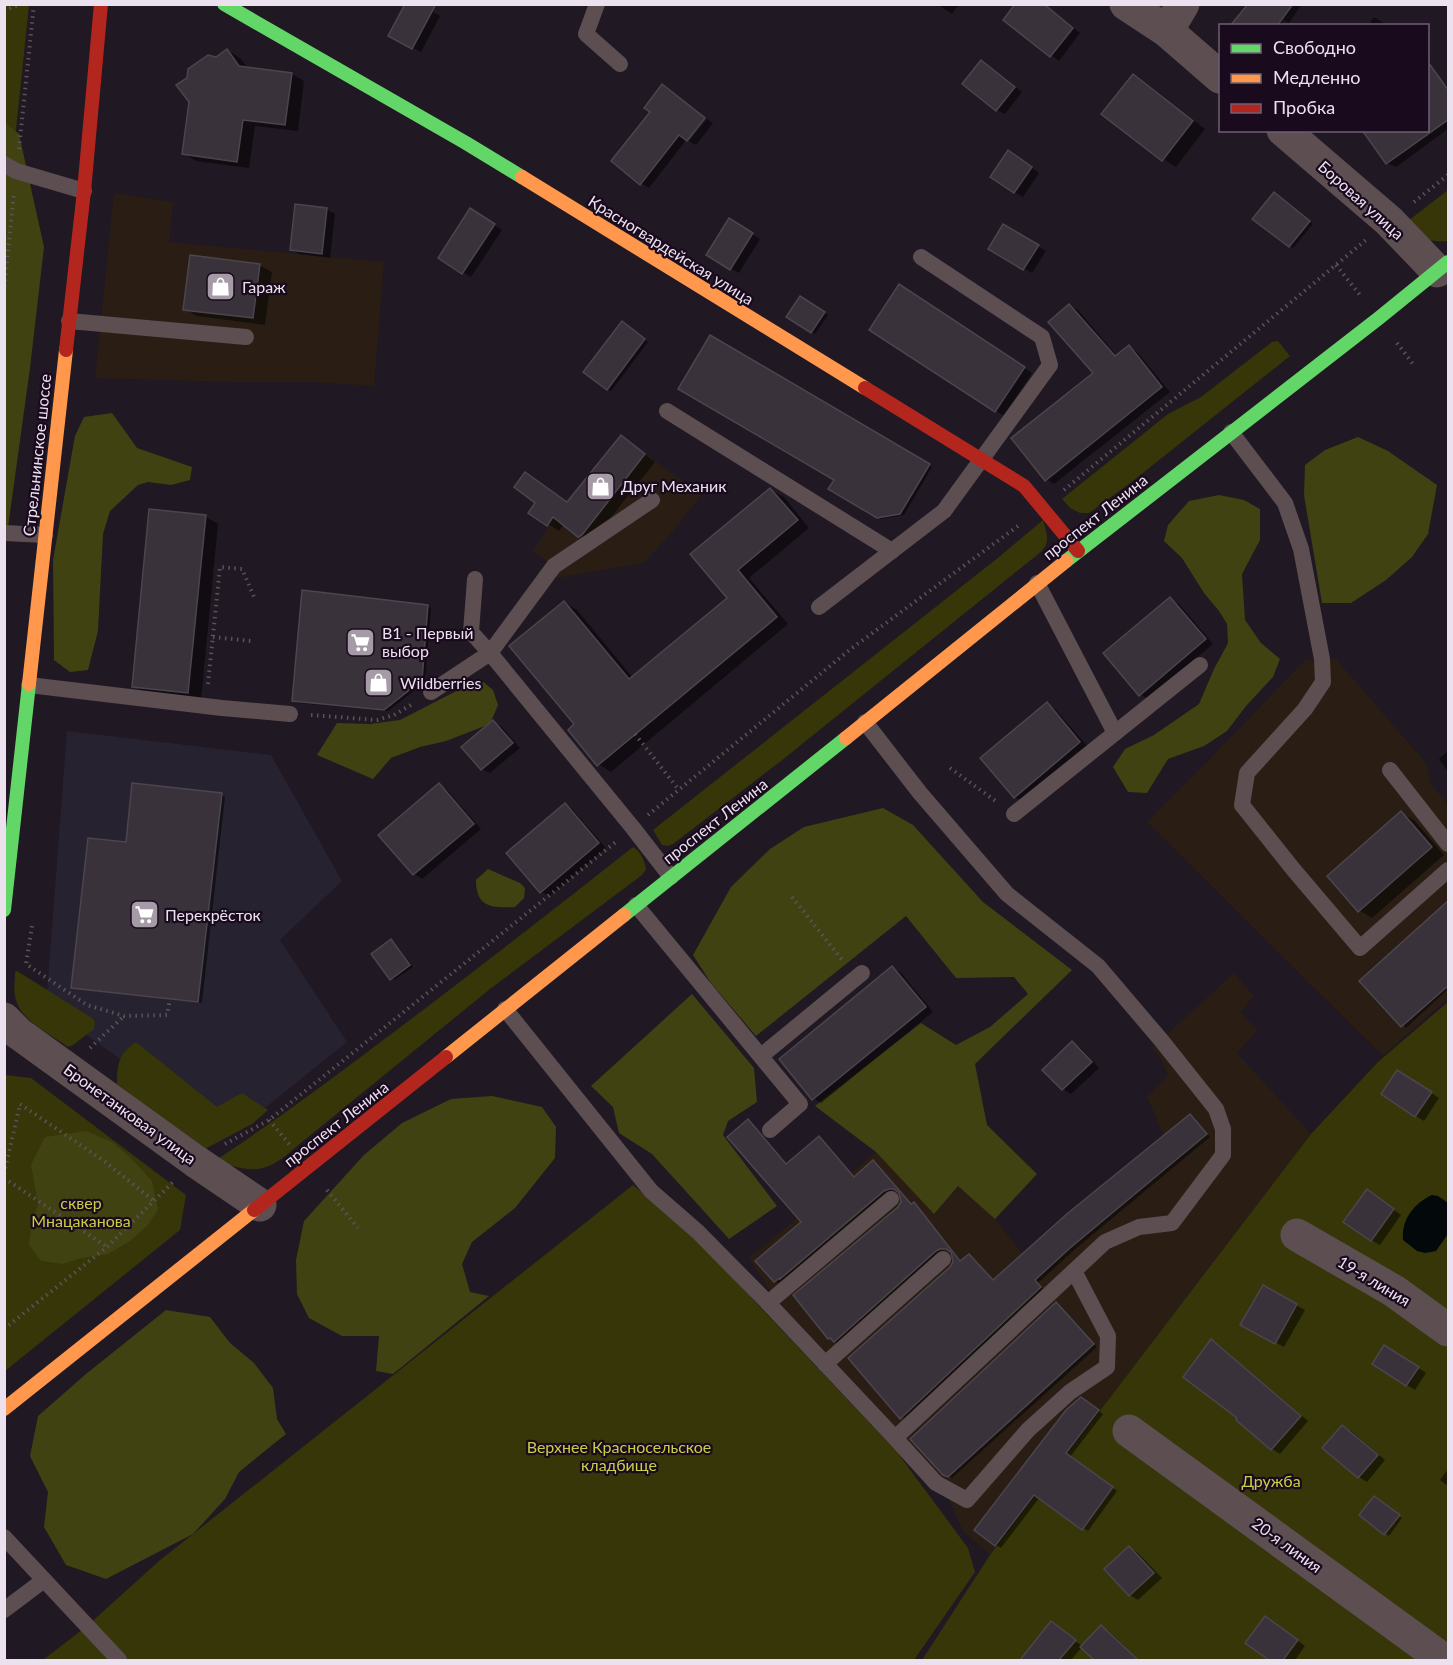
<svg xmlns="http://www.w3.org/2000/svg" width="1453" height="1665" viewBox="0 0 1453 1665" font-family="Lato,sans-serif">
<style>
.commercial{fill:#272230}
.industrial{fill:#2a1e14}
.green{fill:#363609}
.forest{fill:#414212}
.water{fill:#03080b}
.shadow{fill:#0007}
.building{fill:#39323a;stroke:#4c454e;stroke-width:1.5}
.lines{fill:none;stroke-linecap:round;stroke-linejoin:round}
.path{stroke:#5c5357;stroke-width:4;stroke-dasharray:1.5 4.5;stroke-linecap:butt}
.lane{stroke:#5c4e51;stroke-width:16}
.street{stroke:#5c4e51;stroke-width:33}
.fast{stroke:#63d668;stroke-width:14}
.slow{stroke:#ff974d;stroke-width:14}
.jam{stroke:#b3261e;stroke-width:14}
.labels{text-anchor:middle;stroke-width:4.5;stroke-linejoin:round;paint-order:stroke}
.street-label{font-size:16px;fill:#ece1ef;stroke:#1a0a1e}
.poi-label{font-size:16px;fill:#ece1ef;stroke:#1a0a1e;text-anchor:start}
.park-label{font-size:16px;fill:#c9cf45;stroke:#1a0a1e}
</style>
<rect width="100%" height="100%" fill="#201822"/>
<polygon class="commercial" points="67,731 271,755 342,881 280,940 347,1042 229,1137 46,1006"/>
<g class="industrial">
<polygon points="114,193 173,202 169,242 384,262 374,386 315,382 232,382 95,378"/>
<polygon points="621,435 701,495 679,524 644,563 557,578 554,566 533,551 554,518"/>
<polygon points="1336,659 1425,762 1431,783 1448,805 1448,998 1383,1056 1147,822 1205,764 1305,660"/>
<polygon points="1234,973 1254,996 1240,1012 1258,1030 1237,1053 1311,1134 990,1555 963,1531 941,1482 782,1310 749,1258 876,1152 934,1214 958,1186 995,1219 1023,1254 1068,1213 1164,1136 1147,1097 1168,1075 1160,1058 1152,1048"/>
</g>
<g class="green">
<polygon points="4,5 29,5 15,139 5,131"/>
<path d="M 1448,190 L 1448,241 C 1427,243 1419,237 1404,224 Z"/>
<polygon points="1278,341 1290,356 1129,484 1089,513 1080,513 1070,508 1062,499 1168,414 1201,397 1272,342"/>
<path d="M 1043,520 C 1046,532 1051,541 1042,551 L 781,761 L 673,844 L 668,846 L 662,845 L 653,830 L 999,557 Z"/>
<path d="M 633,847 C 641,852 644,859 646,869 L 642,875 L 490,989 L 302,1142 C 292,1150 282,1160 271,1165 C 254,1174 233,1167 216,1160 C 289,1112 358,1059 427,1007 C 496,954 565,901 633,847 Z"/>
<path d="M 17,971 L 92,1018 L 95,1022 L 94,1029 L 73,1045 L 68,1047 C 52,1035 21,1021 16,1000 C 13,992 15,981 15,972 Z"/>
<polygon points="1448,1002 1448,1660 922,1660 990,1555 1311,1134 1378,1062"/>
<path d="M 136,1042 L 217,1107 L 242,1093 L 268,1110 L 252,1124 L 203,1150 L 117,1084 C 117,1064 119,1053 136,1042 Z"/>
<polygon points="5,1075 31,1078 186,1195 180,1230 5,1371"/>
<polygon points="633,1185 694,1237 897,1452 968,1548 975,1572 914,1660 43,1660 87,1626 159,1561"/>
</g>
<g class="forest">
<polygon points="5,123 19,134 44,247 30,368 5,549"/>
<polygon points="112,413 137,448 192,467 190,480 171,485 148,482 138,485 110,511 103,534 98,631 88,670 70,672 54,660 53,560 75,436 84,417"/>
<polygon points="1358,437 1388,451 1437,485 1428,534 1412,557 1386,580 1351,603 1322,603 1304,495 1305,465 1325,450"/>
<polygon points="1219,495 1244,500 1260,509 1260,540 1242,574 1245,620 1261,643 1280,659 1273,677 1246,706 1227,731 1204,746 1168,759 1147,793 1128,792 1113,767 1125,749 1154,735 1199,704 1214,669 1228,643 1227,624 1219,611 1204,593 1182,558 1164,541 1168,525 1189,501"/>
<polygon points="482,681 493,690 498,705 490,724 446,741 420,747 391,758 373,779 317,755 337,723 370,724 400,720 470,684"/>
<polygon points="883,808 913,825 983,902 1072,970 975,1064 987,1125 1037,1174 995,1219 958,1186 934,1214 876,1152 815,1106 921,1023 956,1045 990,1027 1028,994 1014,977 956,978 906,916 756,1036 711,983 693,955 731,887 770,849 804,827"/>
<path d="M 488,869 L 520,883 L 525,888 L 524,898 L 515,907 C 492,908 476,908 476,880 Z"/>
<polygon points="692,994 754,1068 757,1102 728,1121 723,1135 777,1206 729,1239 652,1154 619,1133 613,1107 591,1086"/>
<polygon points="492,1096 542,1107 556,1127 555,1158 515,1208 472,1242 462,1264 470,1292 489,1296 393,1374 376,1371 379,1336 342,1336 309,1318 297,1294 296,1260 304,1221 364,1155 402,1123 451,1099"/>
<polygon points="86,1131 112,1142 133,1160 152,1181 158,1210 147,1226 130,1241 108,1254 81,1258 63,1264 41,1261 29,1245 32,1224 38,1204 31,1165 45,1137"/>
<polygon points="166,1310 210,1317 230,1343 254,1363 273,1388 277,1419 286,1434 239,1472 225,1499 193,1534 106,1579 66,1565 44,1527 48,1492 30,1456 38,1416 86,1374"/>
</g>
<path class="water" d="M 1432,1195 L 1438,1196 L 1448,1203 L 1448,1234 L 1436,1251 L 1425,1253 L 1417,1251 L 1403,1240 C 1401,1220 1414,1203 1432,1195 Z"/>
<g class="shadow">
<polygon points="419,4 440,16 421,52 390,36"/>
<polygon points="937,4 959,4 952,14"/>
<polygon points="1044,4 1080,33 1059,61 1005,20"/>
<polygon points="1250,4 1302,4 1289,23 1284,20 1279,26 1232,26"/>
<polygon points="1374,17 1382,22 1387,26 1368,26"/>
<polygon points="227,50 240,58 248,68 292,74 304,81 298,131 255,126 249,168 196,161 183,153 190,101 217,58"/>
<polygon points="989,67 1022,92 1005,114 997,110"/>
<polygon points="1133,75 1145,83 1205,129 1176,167 1163,159 1104,114"/>
<polygon points="1438,78 1448,86 1448,129 1396,167 1387,163 1428,130 1428,86"/>
<polygon points="671,91 704,117 649,188 641,183"/>
<polygon points="707,119 713,123 696,145 689,141"/>
<polygon points="1016,157 1039,173 1023,197 1014,192"/>
<polygon points="1278,196 1313,224 1293,248 1290,246"/>
<polygon points="326,209 335,214 330,258 299,254 291,250"/>
<polygon points="479,215 502,230 471,277 440,258"/>
<polygon points="729,220 760,239 739,273 708,254"/>
<polygon points="1004,226 1046,251 1032,273 990,249"/>
<polygon points="259,265 272,272 265,325 197,316 185,309"/>
<polygon points="907,291 1032,373 1004,416 996,411"/>
<polygon points="800,298 828,315 815,334 788,317"/>
<polygon points="1069,306 1078,310 1117,356 1129,347 1137,352 1170,392 1054,484 1046,479 1095,374"/>
<polygon points="625,325 648,342 611,391 608,389"/>
<polygon points="711,337 932,467 904,515 881,519 830,489 836,480"/>
<polygon points="621,437 632,444 655,462 593,540 590,542 564,524 559,531 530,512 569,503"/>
<polygon points="771,490 784,497 809,528 749,578 788,624 611,772 598,764 576,724 564,602 577,610 633,678 729,598 692,554"/>
<polygon points="206,517 218,524 201,700 146,693 133,686"/>
<polygon points="1171,599 1179,604 1213,644 1148,699 1140,694"/>
<polygon points="427,606 431,608 425,682 388,711 297,703 294,700"/>
<polygon points="1047,704 1055,709 1088,747 1023,802 1015,797"/>
<polygon points="493,722 501,726 520,748 490,773 482,769"/>
<polygon points="1448,751 1448,772 1439,759"/>
<polygon points="439,785 447,790 481,829 422,879 414,874"/>
<polygon points="222,795 225,797 202,1003 76,989 73,987"/>
<polygon points="565,805 573,810 606,848 550,896 541,892"/>
<polygon points="1401,813 1414,820 1444,855 1372,918 1359,910"/>
<polygon points="1448,902 1448,989 1406,1028 1361,981"/>
<polygon points="391,941 395,943 413,967 394,980 391,978"/>
<polygon points="893,968 901,973 933,1012 821,1103 813,1098"/>
<polygon points="1073,1043 1081,1048 1099,1068 1071,1094 1063,1089"/>
<polygon points="1406,1076 1439,1098 1424,1121 1416,1116"/>
<polygon points="1190,1115 1193,1117 1210,1137 1074,1250 1038,1283 1044,1290 905,1419 901,1417 955,1262 953,1252 945,1250 940,1253 838,1343 829,1338 914,1204 917,1206 962,1262 994,1281"/>
<polygon points="751,1123 787,1165 819,1138 822,1140 855,1178 873,1162 898,1190 893,1190 888,1192 785,1280 784,1279 778,1283 775,1281 803,1222"/>
<polygon points="1375,1196 1401,1215 1380,1245 1371,1240"/>
<polygon points="1263,1287 1305,1310 1284,1347 1242,1324"/>
<polygon points="1059,1306 1097,1347 952,1478 944,1473"/>
<polygon points="1212,1341 1220,1346 1308,1421 1280,1454 1272,1449 1238,1420"/>
<polygon points="1393,1351 1426,1373 1415,1390 1374,1364"/>
<polygon points="1086,1402 1103,1414 1070,1457 1117,1491 1088,1531 1040,1497 1001,1548 996,1545"/>
<polygon points="1342,1427 1351,1431 1385,1460 1367,1482 1359,1477"/>
<polygon points="1448,1469 1448,1486 1440,1480"/>
<polygon points="1378,1499 1402,1518 1389,1536 1361,1515"/>
<polygon points="1129,1547 1137,1552 1162,1578 1138,1600 1130,1595 1106,1569"/>
<polygon points="1273,1622 1305,1646 1295,1660 1272,1660 1247,1642"/>
<polygon points="1052,1623 1070,1635 1068,1637 1083,1646 1101,1627 1109,1631 1136,1657 1132,1660 1096,1660 1082,1647 1071,1660 1033,1660 1026,1655"/>
</g>
<g class="building">
<polygon points="405,4 436,4 412,49 388,36"/>
<polygon points="1015,4 1044,4 1073,28 1050,57 1003,20"/>
<polygon points="1248,4 1293,4 1277,26 1230,26"/>
<polygon points="227,49 239,66 292,73 285,125 243,120 237,162 182,154 189,102 176,85 187,78 188,69 208,55 216,57"/>
<polygon points="981,60 1015,87 996,111 962,84"/>
<polygon points="1428,62 1449,91 1449,119 1386,164 1362,130 1428,130"/>
<polygon points="1133,74 1193,121 1162,161 1101,114"/>
<polygon points="662,84 705,118 687,141 679,135 640,185 611,161 650,112 644,108"/>
<polygon points="1008,150 1032,167 1014,193 990,177"/>
<polygon points="1274,192 1310,221 1289,247 1252,219"/>
<polygon points="295,204 327,208 322,254 290,250"/>
<polygon points="470,208 495,224 462,274 438,258"/>
<polygon points="729,218 753,233 730,270 706,255"/>
<polygon points="1003,224 1039,245 1023,270 988,249"/>
<polygon points="190,255 260,264 253,318 183,310"/>
<polygon points="899,284 1025,367 995,412 869,330"/>
<polygon points="800,296 825,312 811,333 786,317"/>
<polygon points="1069,304 1115,356 1129,345 1162,387 1045,481 1011,438 1093,373 1048,322"/>
<polygon points="622,321 645,339 607,390 583,372"/>
<polygon points="710,335 930,464 900,514 877,518 828,489 834,480 678,389"/>
<polygon points="621,435 645,454 582,535 578,537 553,517 547,526 528,513 535,503 514,487 525,472 567,502"/>
<polygon points="770,488 798,520 738,570 777,617 597,766 568,730 574,724 509,646 564,601 629,679 727,598 690,554"/>
<polygon points="149,509 206,515 188,693 132,687"/>
<polygon points="302,590 428,605 422,680 384,710 292,701"/>
<polygon points="1170,597 1206,639 1139,696 1103,653"/>
<polygon points="1047,702 1080,742 1014,798 980,758"/>
<polygon points="493,720 513,743 481,770 461,747"/>
<polygon points="132,783 222,793 198,1002 71,988 88,838 126,842"/>
<polygon points="439,783 474,824 413,875 378,835"/>
<polygon points="565,803 599,843 540,893 506,853"/>
<polygon points="1401,811 1432,847 1358,912 1327,876"/>
<polygon points="1449,900 1449,985 1401,1027 1359,981"/>
<polygon points="391,939 410,965 390,980 371,954"/>
<polygon points="892,966 926,1007 812,1100 779,1059"/>
<polygon points="1072,1041 1092,1062 1062,1090 1042,1070"/>
<polygon points="1397,1070 1432,1092 1415,1117 1381,1094"/>
<polygon points="1190,1114 1207,1134 1070,1248 1035,1280 1041,1287 900,1419 848,1358 950,1267 953,1262 951,1252 946,1249 940,1249 936,1251 834,1342 830,1338 828,1339 793,1295 898,1207 901,1202 899,1193 894,1189 889,1189 884,1191 780,1279 780,1278 774,1282 755,1261 801,1222 727,1137 748,1119 786,1164 819,1136 854,1177 873,1160 911,1204 914,1202 960,1261 969,1254 993,1280 1068,1213"/>
<polygon points="1367,1189 1394,1209 1371,1241 1343,1222"/>
<polygon points="1263,1285 1297,1304 1275,1344 1240,1325"/>
<polygon points="1056,1302 1094,1344 948,1477 943,1475 910,1439"/>
<polygon points="1211,1339 1301,1416 1271,1450 1236,1420 1237,1418 1183,1377"/>
<polygon points="1384,1345 1419,1367 1406,1386 1372,1364"/>
<polygon points="1081,1397 1099,1410 1066,1453 1113,1487 1082,1530 1034,1495 995,1546 974,1530 1066,1410"/>
<polygon points="1342,1425 1378,1455 1358,1478 1322,1448"/>
<polygon points="1374,1496 1400,1515 1384,1535 1359,1515"/>
<polygon points="1129,1546 1154,1573 1129,1596 1104,1569"/>
<polygon points="1265,1616 1298,1640 1283,1660 1269,1660 1245,1643"/>
<polygon points="1051,1621 1076,1640 1059,1660 1020,1660"/>
<polygon points="1101,1625 1138,1660 1094,1660 1080,1647"/>
</g>
<g class="lines">
<g class="path">
<polyline points="4,11 20,4"/>
<polyline points="19,149 34,4"/>
<polyline points="1414,202 1448,175"/>
<polyline points="1336,265 1360,295"/>
<polyline points="4,293 14,192"/>
<polyline points="1397,343 1413,364"/>
<polyline points="1064,490 1366,240"/>
<polyline points="213,637 251,641"/>
<polyline points="208,684 220,567 242,569 255,599"/>
<polyline points="311,715 377,720 394,715 414,703"/>
<polyline points="635,734 679,790"/>
<polyline points="950,768 997,802"/>
<polyline points="648,815 852,648 1018,526"/>
<polyline points="792,897 843,961"/>
<polyline points="32,926 26,964 87,1005 124,1016 167,1015 170,999"/>
<polyline points="90,1048 124,1016"/>
<polyline points="269,1120 290,1145"/>
<polyline points="225,1144 269,1120 617,841"/>
<polyline points="4,1174 20,1104 104,1161 154,1201"/>
<polyline points="4,1178 107,1247"/>
<polyline points="327,1190 358,1228"/>
<polyline points="4,1329 107,1247 173,1182"/>
</g>
<g class="lane">
<polyline points="597,4 586,34 620,64"/>
<polyline points="4,164 16,171 84,191"/>
<polyline points="69,321 246,337"/>
<polyline points="667,411 892,551"/>
<polyline points="1231,432 1285,503 1301,549 1322,659 1323,682 1305,709 1247,773 1242,805 1293,869 1360,948 1448,870"/>
<polyline points="4,533 45,535"/>
<polyline points="475,579 471,632 490,653 633,828 671,877"/>
<polyline points="1037,583 1115,733"/>
<polyline points="819,607 944,511 1050,365 1042,337 921,257"/>
<polyline points="29,685 222,708 290,714"/>
<polyline points="431,692 490,653 554,566 652,500"/>
<polyline points="865,722 920,793 1007,894 1098,966 1161,1040 1216,1109 1223,1129 1223,1155 1172,1223 1139,1227 1105,1242 895,1438"/>
<polyline points="1390,770 1448,844"/>
<polyline points="1014,814 1200,665"/>
<polyline points="636,905 800,1104 770,1130"/>
<polyline points="505,1009 651,1191 698,1232 768,1303 895,1438 936,1483 967,1500 1028,1430 1070,1392 1107,1367 1108,1336 1074,1271"/>
<polyline points="761,1056 862,973"/>
<polyline points="768,1303 891,1199"/>
<polyline points="825,1364 943,1259"/>
<polyline points="4,1537 119,1660"/>
<polyline points="4,1610 44,1580"/>
</g>
<g class="street">
<polyline points="1126,4 1167,31 1220,77"/>
<polyline points="1167,31 1183,4"/>
<polyline points="1283,130 1389,221 1437,271"/>
<polyline points="4,1019 18,1033 195,1161 260,1205"/>
<polyline points="1297,1235 1394,1291 1448,1330"/>
<polyline points="1129,1431 1444,1660"/>
</g>
<g class="fast">
<polyline points="224,4 466,143 522,177"/>
<polyline points="1066,561 1379,318 1448,262"/>
<polyline points="4,910 29,684"/>
<polyline points="624,915 846,738"/>
</g>
<g class="slow">
<polyline points="522,177 865,388"/>
<polyline points="29,684 66,350"/>
<polyline points="846,738 1066,561"/>
<polyline points="446,1057 624,915"/>
<polyline points="4,1409 254,1210"/>
</g>
<g class="jam">
<polyline points="66,350 84,191 101,4"/>
<polyline points="865,388 1024,486 1078,551"/>
<polyline points="254,1210 446,1057"/>
</g>
</g>
<defs>
<symbol id="shop-square" viewBox="-11 -11 22 22"><rect x="-9" y="-9" width="18" height="18" rx="4" fill="#a59ba7" stroke="#1a0a1e"/><path d="M-5-2.5h2.3a2.7 3.5 0 0 1 5.4 0H5L5.5 6h-11ZM-1.5-2.5h3a1.5 2.3 0 0 0-3 0Z" fill="#fff"/></symbol>
<symbol id="supermarket-square" viewBox="-11 -11 22 22"><rect x="-9" y="-9" width="18" height="18" rx="4" fill="#a59ba7" stroke="#1a0a1e"/><path d="M-6-5.5h2.5l.6 2H6L4.5 2H-2.5L-4.4-4H-6ZM-1.5 3.2a1.3 1.3 0 1 0 .1 0ZM3 3.2a1.3 1.3 0 1 0 .1 0Z" fill="#fff"/></symbol>
</defs>
<g fill-rule="evenodd">
<use href="#shop-square" x="204" y="270" width="33" height="33"/>
<use href="#shop-square" x="584" y="470" width="33" height="33"/>
<use href="#supermarket-square" x="344" y="626" width="33" height="33"/>
<use href="#shop-square" x="362" y="666" width="33" height="33"/>
<use href="#supermarket-square" x="128" y="898" width="33" height="33"/>
</g>
<g class="labels">
<g class="street-label">
<text transform="translate(1361 200) rotate(42)" y="6">Боровая улица</text>
<text transform="translate(671 250) rotate(32)" y="6">Красногвардейская улица</text>
<text transform="translate(37 455) rotate(-84)" y="6">Стрельнинское шоссе</text>
<text transform="translate(1095 517) rotate(-38)" y="6">проспект Ленина</text>
<text transform="translate(715 821) rotate(-38)" y="6">проспект Ленина</text>
<text transform="translate(130 1114) rotate(36)" y="6">Бронетанковая улица</text>
<text transform="translate(336 1124) rotate(-38)" y="6">проспект Ленина</text>
<text transform="translate(1374 1281) rotate(31)" y="6">19-я линия</text>
<text transform="translate(1287 1545) rotate(36)" y="6">20-я линия</text>
</g>
<g class="poi-label">
<text x="242" y="293">Гараж</text>
<text x="621" y="492">Друг Механик</text>
<text x="382" y="639">В1 - Первый<tspan x="382" dy="18">выбор</tspan></text>
<text x="400" y="689">Wildberries</text>
<text x="165" y="921">Перекрёсток</text>
</g>
<g class="park-label">
<text x="81" y="1209">сквер<tspan x="81" dy="18">Мнацаканова</tspan></text>
<text x="619" y="1453">Верхнее Красносельское<tspan x="619" dy="18">кладбище</tspan></text>
<text x="1271" y="1487">Дружба</text>
</g>
</g>
<rect width="1453" height="1665" fill="none" stroke="#ece1ef" stroke-width="12"/>
<rect x="1219" y="24" width="210" height="108" fill="#1a0a1e" stroke="#6e6072" stroke-width="1.5"/>
<rect x="1231" y="44" width="30" height="9" fill="#63d668" stroke="#6e6072" stroke-width="1.5"/>
<text x="1273" y="54" font-size="18" fill="#ece1ef">Свободно</text>
<rect x="1231" y="74" width="30" height="9" fill="#ff974d" stroke="#6e6072" stroke-width="1.5"/>
<text x="1273" y="84" font-size="18" fill="#ece1ef">Медленно</text>
<rect x="1231" y="104" width="30" height="9" fill="#b3261e" stroke="#6e6072" stroke-width="1.5"/>
<text x="1273" y="114" font-size="18" fill="#ece1ef">Пробка</text>
</svg>
